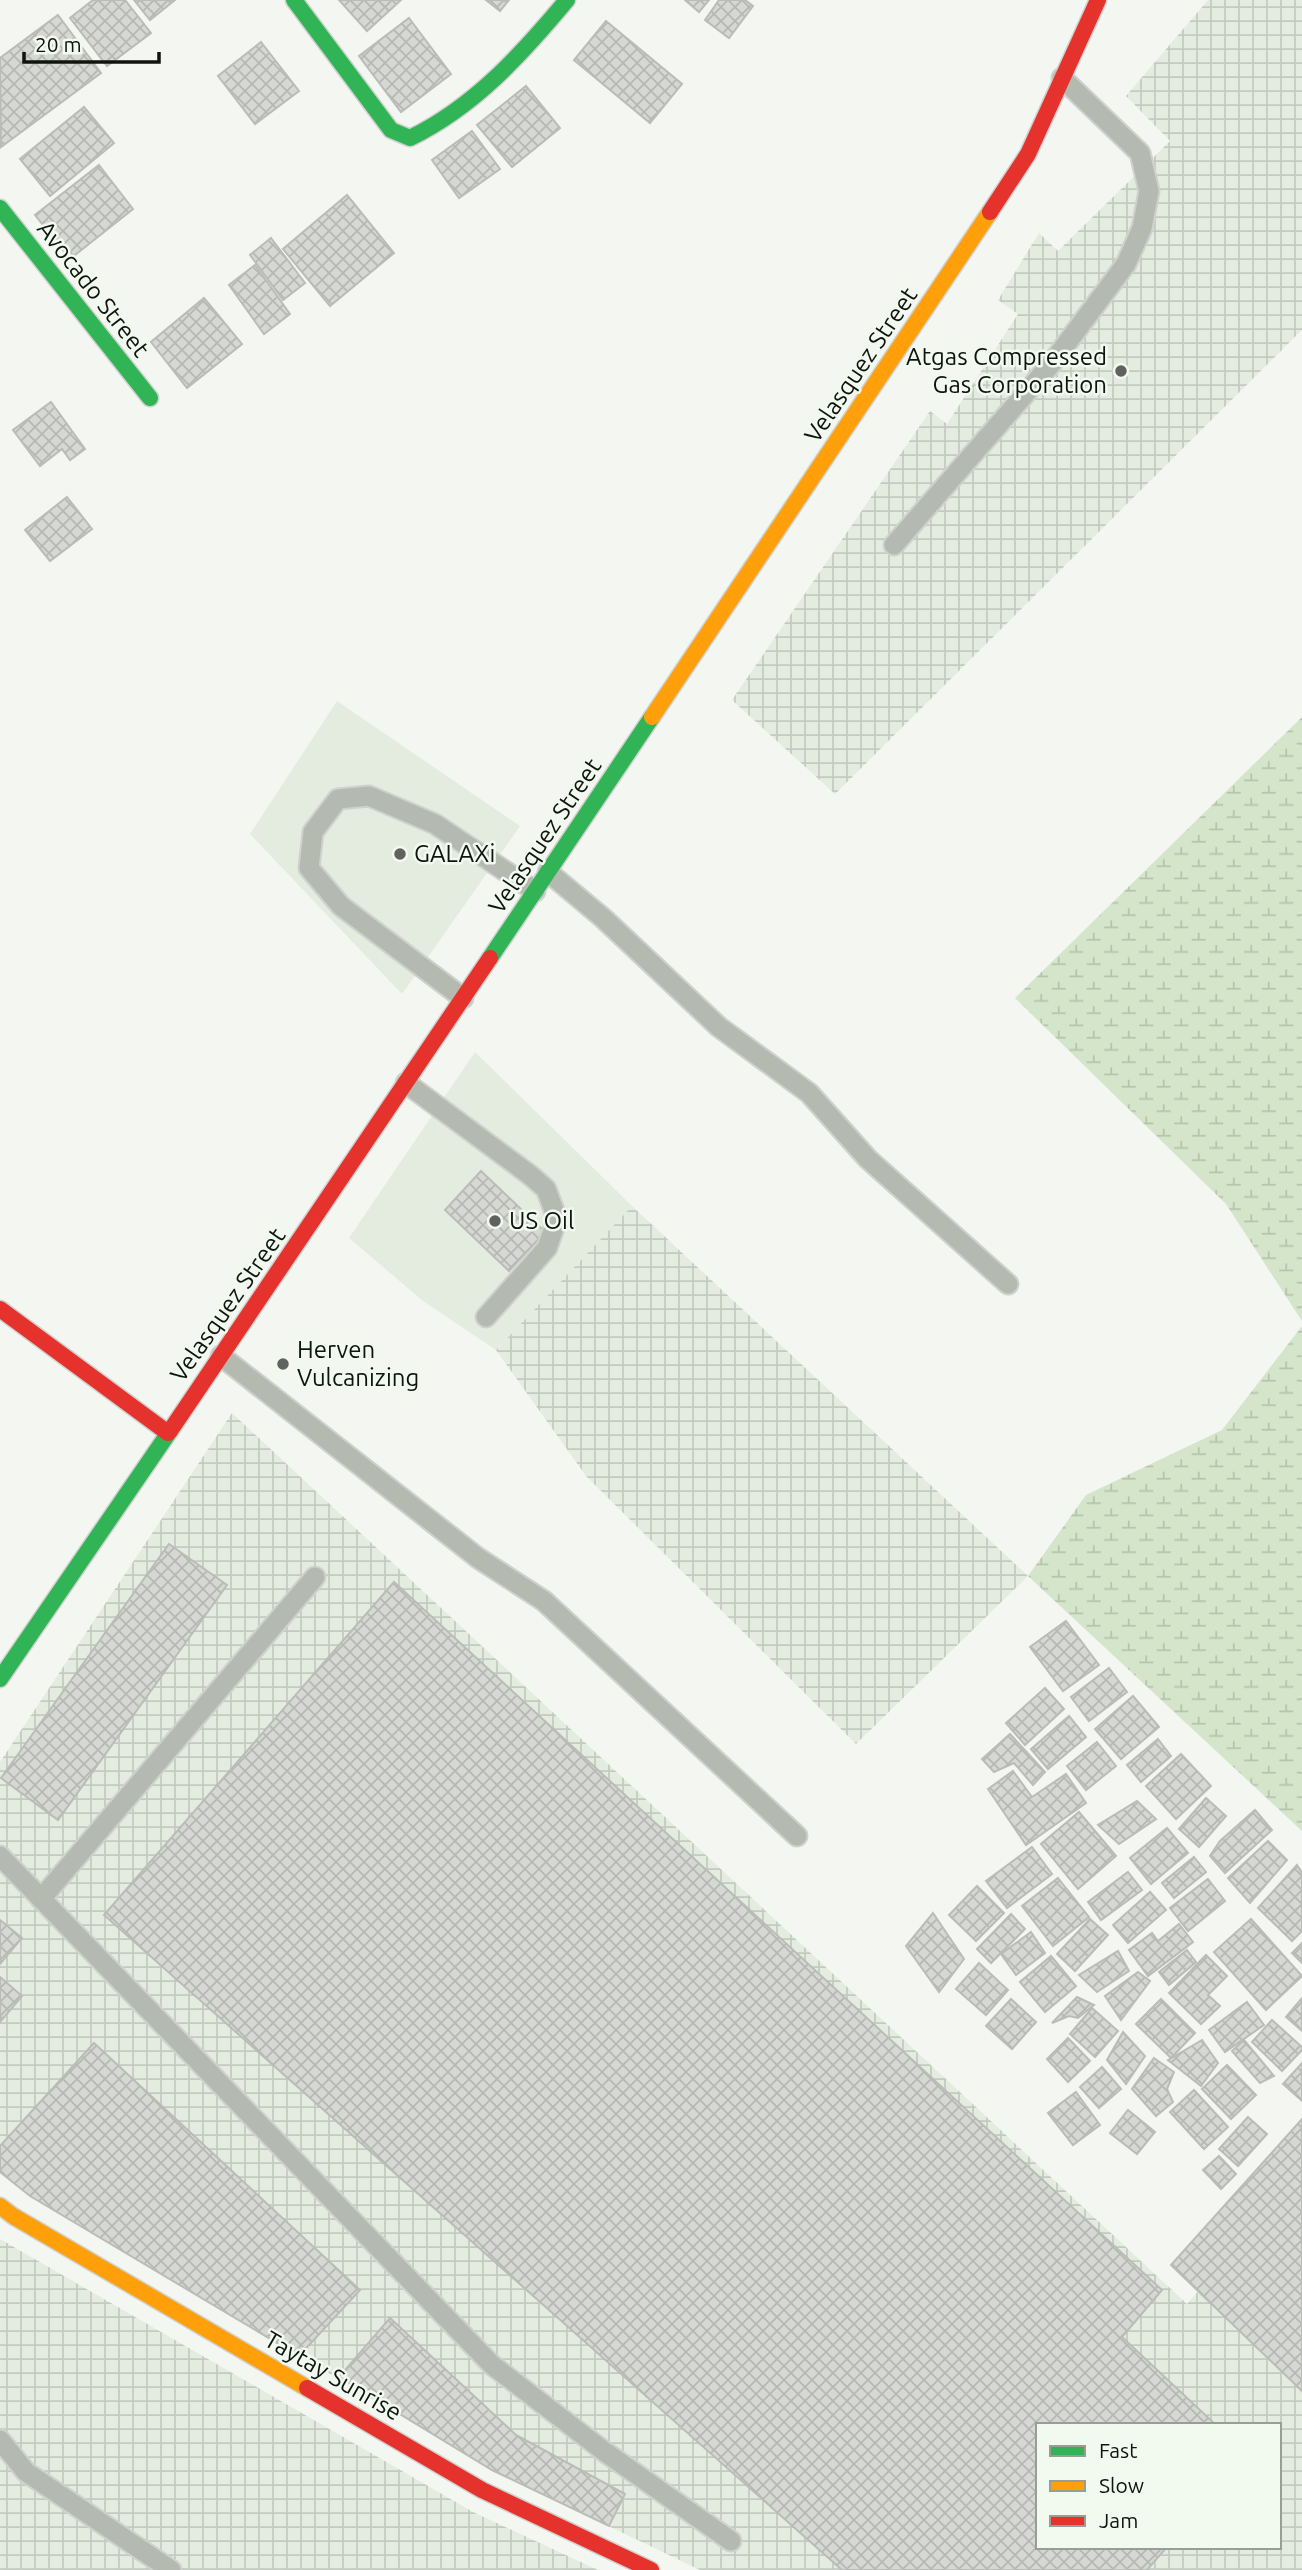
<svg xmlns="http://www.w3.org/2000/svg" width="1302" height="2570" viewBox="0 0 1302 2570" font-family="Ubuntu,sans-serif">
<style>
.built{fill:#e4ece0}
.industrial{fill:url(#industrial-grid);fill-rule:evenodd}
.wetland{fill:url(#wetland-marsh)}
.building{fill:url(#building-cross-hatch);stroke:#babcb8;stroke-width:2}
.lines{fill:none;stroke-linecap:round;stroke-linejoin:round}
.lane-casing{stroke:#cfd1ce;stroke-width:23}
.fast-casing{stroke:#cfd1ce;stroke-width:19}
.slow-casing{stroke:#cfd1ce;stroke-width:19}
.jam-casing{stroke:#cfd1ce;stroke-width:19}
.lane{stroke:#b5bab1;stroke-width:19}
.fast{stroke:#30b455;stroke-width:16}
.slow{stroke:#ff9f0a;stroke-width:16}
.jam{stroke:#e5322d;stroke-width:16}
.poi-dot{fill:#5f625e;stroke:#f2f9ee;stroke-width:2.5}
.labels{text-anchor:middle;stroke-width:5;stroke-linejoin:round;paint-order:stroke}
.street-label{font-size:24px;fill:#10130f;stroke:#f2f9ee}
.poi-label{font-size:24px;fill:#10130f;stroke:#f2f9ee;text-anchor:start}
</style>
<defs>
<pattern id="industrial-grid" width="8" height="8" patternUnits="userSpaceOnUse" patternTransform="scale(1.75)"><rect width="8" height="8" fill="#e4ece0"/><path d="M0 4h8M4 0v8" fill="none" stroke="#c3cabf"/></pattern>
<pattern id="wetland-marsh" width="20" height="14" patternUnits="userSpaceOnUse" patternTransform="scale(1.75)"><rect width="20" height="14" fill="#d4e5c9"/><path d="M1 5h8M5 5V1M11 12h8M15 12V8" fill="none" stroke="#b5c4ab"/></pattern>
<pattern id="building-cross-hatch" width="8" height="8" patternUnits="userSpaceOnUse" patternTransform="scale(1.75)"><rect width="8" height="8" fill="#d6d8d4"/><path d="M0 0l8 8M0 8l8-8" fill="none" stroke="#b7b8b5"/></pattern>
</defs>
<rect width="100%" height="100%" fill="#f3f6f1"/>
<g class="built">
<polygon points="337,701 520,826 402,994 250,834"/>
<polygon points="475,1052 632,1206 496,1350 423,1301 349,1238"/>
</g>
<g class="industrial">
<polygon points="1208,0 1302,0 1302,330 835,794 732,700 930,411 947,424 1018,314 998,300 1039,233 1058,251 1170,141 1126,96"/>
<polygon points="632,1206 1028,1576 856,1744 586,1476 496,1350"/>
<path d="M 232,1413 L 1187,2304 L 1302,2173 L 1302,2570 L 700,2570 L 492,2470 L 30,2196 L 0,2172 L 0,1762 ZM 1038,2425 L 1279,2425 L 1279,2547 L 1038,2547 Z"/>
<polygon points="0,2239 473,2512 598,2570 0,2570"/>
</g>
<g class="wetland">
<polygon points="1302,717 1302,1321 1226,1204 1015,998"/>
<polygon points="1302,1326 1302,1831 1028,1576 1086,1495 1222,1430"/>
</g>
<g class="building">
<polygon points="93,0 125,0 151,33 107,66 70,18"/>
<polygon points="134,0 175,0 150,20"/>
<polygon points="339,0 401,0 367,31"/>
<polygon points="486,0 509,0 500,11"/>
<polygon points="685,0 709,0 699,12"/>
<polygon points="719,0 745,0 753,6 729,38 705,20"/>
<polygon points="58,15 101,73 1,147 0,58"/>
<polygon points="409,18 451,74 401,112 359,56"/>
<polygon points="606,21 682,84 650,123 574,60"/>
<polygon points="261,42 299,91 255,124 218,76"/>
<polygon points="526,86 560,128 512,167 477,125"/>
<polygon points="84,107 114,143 50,196 20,159"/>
<polygon points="472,131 500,169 459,198 432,160"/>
<polygon points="99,165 133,209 70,259 35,215"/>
<polygon points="347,195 394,253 330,306 283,249"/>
<polygon points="271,238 305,283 283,300 250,255"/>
<polygon points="255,265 290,314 264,334 229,285"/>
<polygon points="204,298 242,344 187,388 151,342"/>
<polygon points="51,402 85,449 70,460 62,449 40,466 13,430"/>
<polygon points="67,497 92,529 50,561 25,530"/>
<polygon points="481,1171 545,1232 509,1271 445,1210"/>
<polygon points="169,1544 227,1585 58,1820 1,1778"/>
<polygon points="394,1582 1162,2290 1122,2337 1216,2425 1038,2425 1038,2547 1167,2547 1147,2570 842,2570 104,1915"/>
<polygon points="1066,1621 1099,1665 1063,1691 1030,1647"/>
<polygon points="1109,1668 1127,1692 1089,1721 1071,1697"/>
<polygon points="1045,1688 1064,1709 1025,1745 1006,1723"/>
<polygon points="1133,1696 1159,1727 1121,1759 1095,1729"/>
<polygon points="1069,1716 1086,1737 1048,1769 1031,1749"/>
<polygon points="1010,1734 1045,1772 1033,1785 1014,1763 994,1772 982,1759"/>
<polygon points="1158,1739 1171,1756 1141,1782 1127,1765"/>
<polygon points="1097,1742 1116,1766 1086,1790 1067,1766"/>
<polygon points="1181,1754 1211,1786 1176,1819 1146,1786"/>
<polygon points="1013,1771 1032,1797 1066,1774 1086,1803 1026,1845 988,1789"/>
<polygon points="1206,1798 1226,1816 1199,1847 1179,1829"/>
<polygon points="1137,1801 1156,1819 1119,1844 1098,1825"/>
<polygon points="1255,1810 1272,1830 1225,1873 1210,1856 1220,1841"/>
<polygon points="1079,1812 1116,1856 1078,1889 1041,1844"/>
<polygon points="1167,1828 1188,1853 1151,1884 1130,1858"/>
<polygon points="1268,1841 1287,1860 1250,1903 1228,1878"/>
<polygon points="1032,1847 1052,1874 1007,1908 986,1881"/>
<polygon points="1194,1857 1206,1872 1174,1898 1162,1883"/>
<polygon points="1297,1865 1302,1873 1302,1931 1292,1941 1258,1908"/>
<polygon points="1128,1872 1142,1890 1101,1920 1088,1902"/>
<polygon points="1058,1878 1089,1917 1053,1946 1022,1906"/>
<polygon points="1208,1879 1225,1901 1188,1931 1170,1908"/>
<polygon points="977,1886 1004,1913 976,1941 949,1915"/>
<polygon points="1150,1892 1166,1910 1128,1943 1113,1925"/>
<polygon points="933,1913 964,1959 939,1992 906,1946"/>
<polygon points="1011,1914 1025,1929 991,1963 977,1949"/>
<polygon points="1090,1919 1108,1935 1075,1971 1057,1954"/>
<polygon points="1251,1919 1302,1976 1266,2010 1214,1952"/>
<polygon points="0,1920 22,1938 0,1964"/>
<polygon points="1179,1924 1193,1942 1148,1976 1129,1950 1152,1933 1158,1941"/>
<polygon points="1031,1932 1045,1953 1016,1975 1001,1954"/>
<polygon points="1302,1943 1302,1963 1292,1953"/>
<polygon points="1187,1950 1196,1962 1169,1985 1159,1972"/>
<polygon points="1118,1951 1129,1971 1097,1992 1079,1975"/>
<polygon points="1206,1955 1227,1976 1208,1995 1220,2006 1201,2024 1169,1993"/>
<polygon points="1051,1956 1076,1986 1045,2012 1020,1982"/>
<polygon points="979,1963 1008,1990 986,2015 956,1989"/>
<polygon points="1138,1972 1150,1981 1121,2020 1105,1996"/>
<polygon points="0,1977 22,1996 0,2022"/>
<polygon points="1077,1997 1094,2005 1078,2018 1069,2016 1052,2023"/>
<polygon points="1302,1998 1302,2031 1286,2017"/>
<polygon points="1011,1999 1036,2022 1012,2049 986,2026"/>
<polygon points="1161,1999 1195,2033 1171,2058 1136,2024"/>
<polygon points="1247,2002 1264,2025 1225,2052 1209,2030"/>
<polygon points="1092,2008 1118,2031 1095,2057 1070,2034"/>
<polygon points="1272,2020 1302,2047 1302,2050 1282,2071 1252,2042"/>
<polygon points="1123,2032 1145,2056 1126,2084 1107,2060"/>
<polygon points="1068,2038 1090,2061 1068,2082 1047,2059"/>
<polygon points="1202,2040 1218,2063 1201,2086 1168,2060"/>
<polygon points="1244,2040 1274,2076 1260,2083 1232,2051"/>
<polygon points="94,2043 360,2290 299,2356 30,2196 0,2172 0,2146"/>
<polygon points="1154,2058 1174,2072 1167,2089 1173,2102 1156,2116 1132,2089"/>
<polygon points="1302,2063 1302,2101 1283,2084"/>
<polygon points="1227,2065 1256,2095 1231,2119 1202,2089"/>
<polygon points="1102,2067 1121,2089 1099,2108 1080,2087"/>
<polygon points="1194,2090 1228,2127 1204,2149 1170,2112"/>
<polygon points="1076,2092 1100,2125 1073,2145 1048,2113"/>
<polygon points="1128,2110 1155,2132 1137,2154 1110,2133"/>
<polygon points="1248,2117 1267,2134 1238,2166 1219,2149"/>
<polygon points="1302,2119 1302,2391 1171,2265"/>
<polygon points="1219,2156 1236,2174 1221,2189 1203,2170"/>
<polygon points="390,2318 516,2435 625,2494 609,2526 492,2470 339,2377"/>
</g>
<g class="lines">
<defs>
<g id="lane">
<polyline points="894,545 1052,363 1126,264 1142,228 1149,191 1140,153 1062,78"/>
<polyline points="548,872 603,918 719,1027 809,1093 868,1159 1008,1284"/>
<polyline points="463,998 341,906 309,868 313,832 338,799 369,796 435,824 535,891"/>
<polyline points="406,1083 530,1175 546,1189 555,1213 554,1228 547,1248 486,1317"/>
<polyline points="221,1356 478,1558 544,1601 797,1836"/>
<polyline points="0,1856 492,2365 605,2452 731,2541"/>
<polyline points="41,1899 315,1577"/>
<polyline points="0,2440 26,2472 171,2570"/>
</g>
<g id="fast">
<path d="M 294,0 L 391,130 L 410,138 C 474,107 522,54 567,0"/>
<polyline points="0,208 150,398"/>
<polyline points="490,958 652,717"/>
<polyline points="0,1679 170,1431"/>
</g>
<g id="slow">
<polyline points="652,717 990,212"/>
<polyline points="0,2206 13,2216 307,2388"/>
</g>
<g id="jam">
<polyline points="990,212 1028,154 1098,0"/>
<polyline points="0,1309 168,1433"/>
<polyline points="170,1431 490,958"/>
<polyline points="307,2388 482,2490 651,2570"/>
</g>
</defs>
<use href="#lane" class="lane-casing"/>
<use href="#fast" class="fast-casing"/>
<use href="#slow" class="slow-casing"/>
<use href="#jam" class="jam-casing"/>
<use href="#lane" class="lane"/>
<use href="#fast" class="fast"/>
<use href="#slow" class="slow"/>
<use href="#jam" class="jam"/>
</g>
<g class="poi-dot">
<circle cx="1121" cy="371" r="7"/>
<circle cx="400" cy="854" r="7"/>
<circle cx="495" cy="1221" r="7"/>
<circle cx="283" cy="1364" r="7"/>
</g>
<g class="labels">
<g class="street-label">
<text transform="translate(93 289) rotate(52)" y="8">Avocado Street</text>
<text transform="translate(861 365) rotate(-56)" y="8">Velasquez Street</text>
<text transform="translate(545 836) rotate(-56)" y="8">Velasquez Street</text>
<text transform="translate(228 1305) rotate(-55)" y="8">Velasquez Street</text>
<text transform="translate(333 2376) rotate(30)" y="8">Taytay Sunrise</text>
</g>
<g class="poi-label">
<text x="1107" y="365" text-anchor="end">Atgas Compressed<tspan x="1107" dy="28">Gas Corporation</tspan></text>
<text x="414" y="862">GALAXi</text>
<text x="509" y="1229">US Oil</text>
<text x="297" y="1358">Herven<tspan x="297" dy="28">Vulcanizing</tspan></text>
</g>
</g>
<rect x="1036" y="2423" width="245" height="126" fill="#f2f9ee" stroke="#989d95" stroke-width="2"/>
<rect x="1050" y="2446" width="35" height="10" fill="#30b455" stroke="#989d95" stroke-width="2"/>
<text x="1099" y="2458" font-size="21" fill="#10130f">Fast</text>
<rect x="1050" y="2481" width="35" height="10" fill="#ff9f0a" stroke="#989d95" stroke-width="2"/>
<text x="1099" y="2493" font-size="21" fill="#10130f">Slow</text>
<rect x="1050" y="2516" width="35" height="10" fill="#e5322d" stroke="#989d95" stroke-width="2"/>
<text x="1099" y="2528" font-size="21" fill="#10130f">Jam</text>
<path d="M24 52v10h135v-10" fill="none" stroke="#10130f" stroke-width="3.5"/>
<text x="35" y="52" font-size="21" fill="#10130f" stroke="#f2f9ee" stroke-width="5" paint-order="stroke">20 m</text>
</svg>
